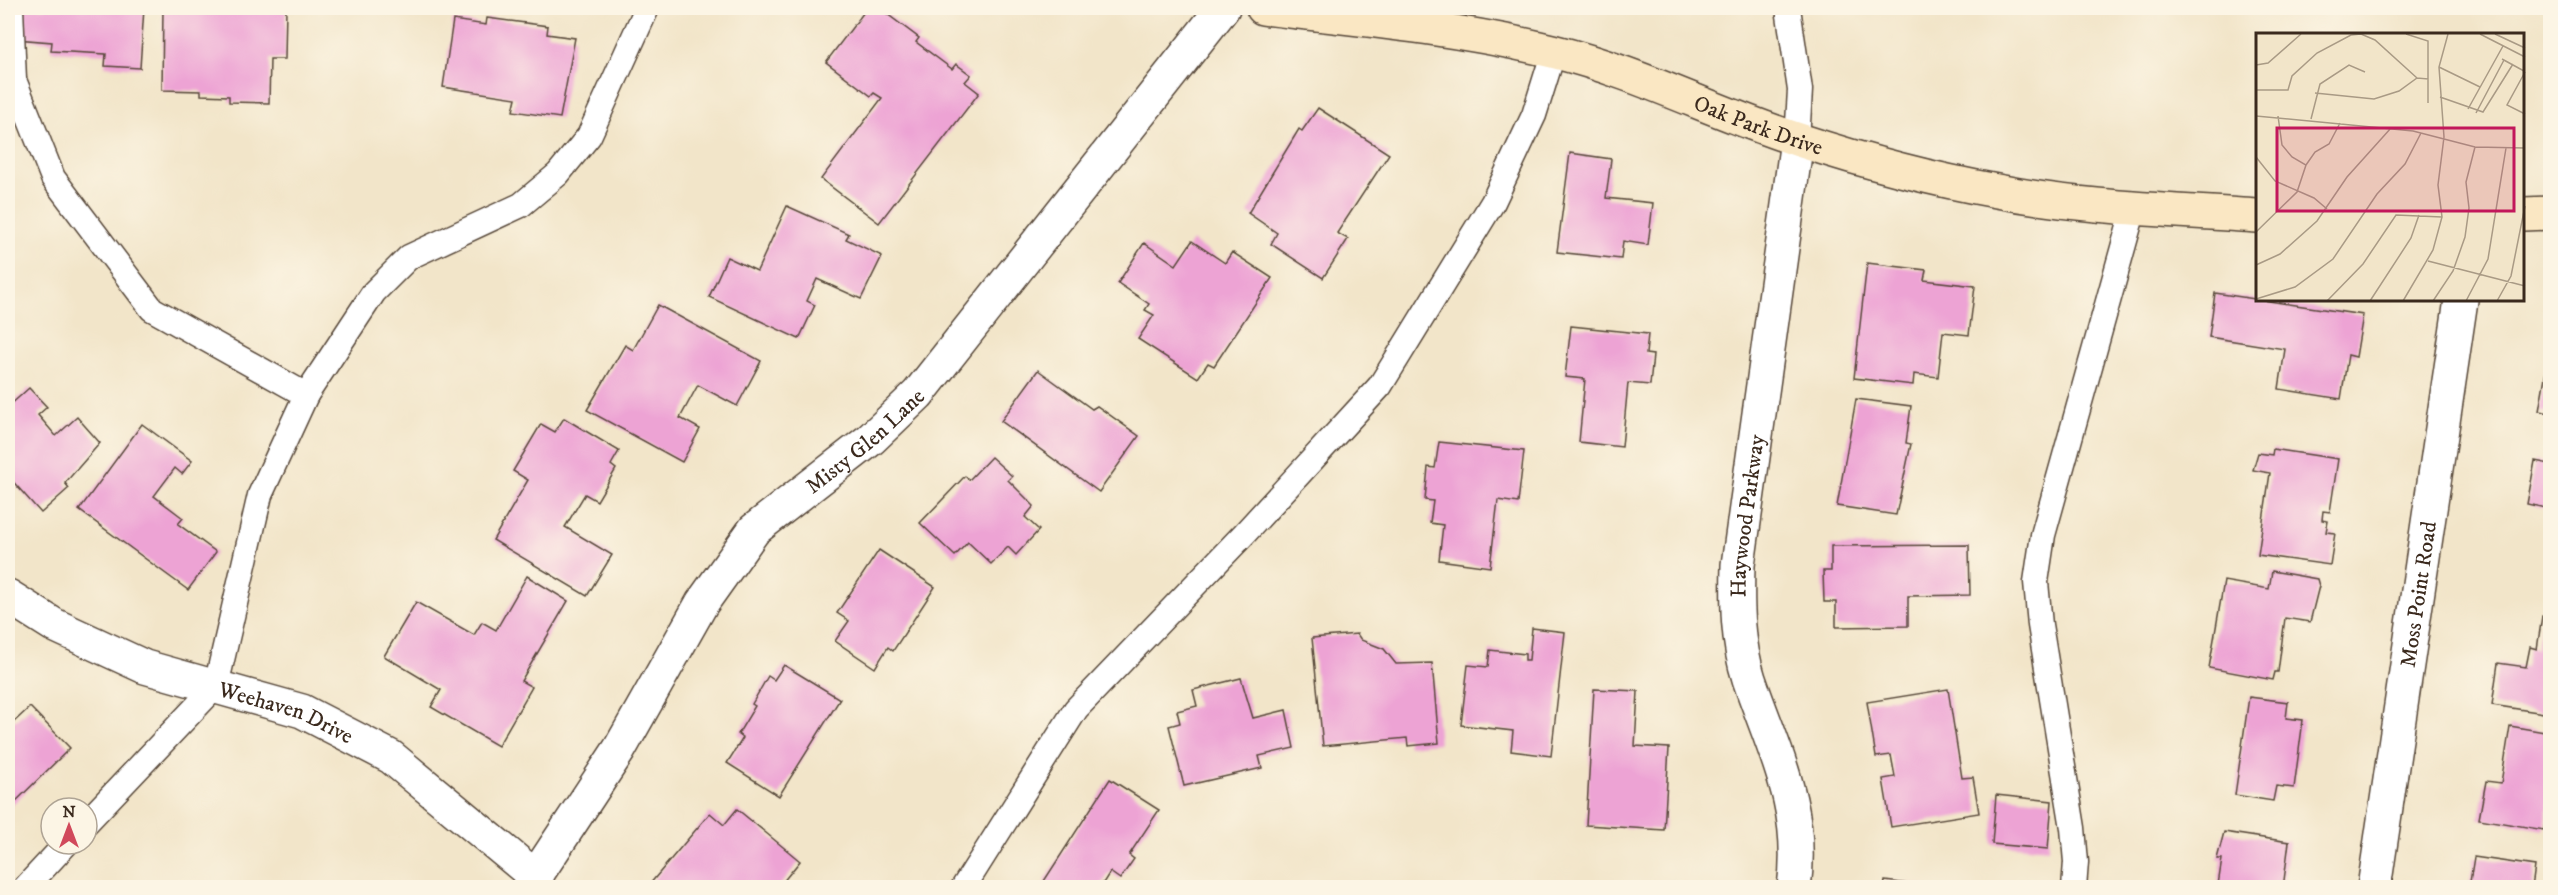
<svg xmlns="http://www.w3.org/2000/svg" width="2558" height="895" viewBox="0 0 2558 895" font-family="'IM FELL DW Pica',serif">
<style>
.building{fill:#eda3d4}
.lines{fill:none;stroke-linecap:round;stroke-linejoin:round}
.lane-casing{stroke:#564638;stroke-width:27}
.street-casing{stroke:#564638;stroke-width:36}
.secondary-casing{stroke:#564638;stroke-width:36}
.lane{stroke:#fff;stroke-width:24}
.street{stroke:#fff;stroke-width:33}
.secondary{stroke:#fae7c3;stroke-width:33}
.labels{text-anchor:middle;stroke-width:4.5;stroke-linejoin:round;paint-order:stroke}
.street-label{font-size:22px;fill:#3b2a1e;stroke:#fcf5e5}
.inset-road{fill:none;stroke:#a99a85;stroke-width:1.5}
.view{fill:#c2185b;fill-opacity:0.15;stroke:#c2185b;stroke-width:3}
.inset-edge{fill:none;stroke:#3b2a1e;stroke-width:3}
</style>
<rect width="100%" height="100%" fill="#fcf5e5"/>
<filter id="ink" filterUnits="userSpaceOnUse"><feTurbulence type="fractalNoise" baseFrequency=".0167" numOctaves="2"/><feDisplacementMap in="SourceGraphic" scale="12" xChannelSelector="R" yChannelSelector="G"/><feConvolveMatrix kernelMatrix="1 2 1 2 8 2 1 2 1" color-interpolation-filters="sRGB"/></filter>
<filter id="wash" filterUnits="userSpaceOnUse"><feTurbulence type="fractalNoise" baseFrequency=".008" numOctaves="4" result="noise"/><feDisplacementMap in="SourceGraphic" scale="24" xChannelSelector="R" yChannelSelector="G"/><feGaussianBlur stdDeviation="1.35" result="paint"/><feColorMatrix in="noise" values="0 0 0 0 0 0 0 0 0 0 0 0 0 0 0 0 0 1.4 0 .05"/><feComposite in="paint" operator="in"/></filter>
<g filter="url(#wash)">
<rect width="100%" height="100%" fill="#f2e5c9"/>
<g id="blocks">
<g class="building">
<polygon points="18,8 144,8 140,68 105,66 106,54 51,51 52,42 16,39"/>
<polygon points="163,8 286,8 285,59 270,59 269,103 229,102 229,96 201,95 201,91 162,90"/>
<polygon points="867,8 879,8 919,38 916,42 952,69 956,64 971,75 965,82 979,93 879,223 821,179 882,98 874,93 871,96 826,62"/>
<polygon points="487,18 548,26 547,34 575,38 560,118 513,111 516,98 443,87 453,20 486,25"/>
<polygon points="1318,108 1389,154 1337,233 1348,239 1323,278 1271,244 1277,233 1248,213 1299,129 1302,131"/>
<polygon points="1570,153 1611,159 1606,198 1653,203 1648,245 1623,241 1621,259 1557,252"/>
<polygon points="787,206 849,234 846,239 882,256 861,299 817,279 807,301 815,305 799,339 709,297 727,257 757,271"/>
<polygon points="1192,241 1225,263 1232,252 1272,278 1214,366 1208,363 1198,378 1138,339 1154,315 1145,310 1149,304 1118,283 1144,243 1176,265"/>
<polygon points="1867,263 1926,270 1924,280 1975,286 1969,335 1943,332 1938,377 1914,374 1913,385 1854,378"/>
<polygon points="2215,293 2363,315 2356,357 2348,355 2341,399 2279,389 2285,349 2209,337"/>
<polygon points="658,305 761,361 737,406 698,385 680,418 700,429 682,462 587,410 625,345 633,350"/>
<polygon points="1571,326 1648,334 1646,354 1653,355 1650,385 1628,383 1622,447 1579,442 1585,379 1565,377"/>
<polygon points="2549,354 2550,354 2550,413 2539,411"/>
<polygon points="1038,370 1092,409 1097,406 1139,436 1099,492 1001,421"/>
<polygon points="29,388 47,407 38,415 56,436 77,417 100,443 65,483 69,488 41,513 8,476 8,407"/>
<polygon points="1856,399 1911,406 1906,443 1911,444 1896,515 1837,506"/>
<polygon points="564,418 619,451 611,465 616,469 597,501 585,494 565,527 612,555 587,596 493,540 528,480 513,471 541,424 555,432"/>
<polygon points="142,424 192,461 182,474 175,468 154,496 183,518 178,524 216,552 188,590 79,510"/>
<polygon points="1439,442 1524,451 1518,503 1498,500 1490,567 1439,560 1443,525 1430,523 1433,501 1425,500 1428,467 1435,468"/>
<polygon points="2273,449 2338,459 2330,512 2323,511 2322,520 2328,521 2326,532 2335,533 2330,565 2258,555 2270,473 2253,470 2258,453 2272,455"/>
<polygon points="991,457 1012,476 1008,480 1034,506 1025,517 1039,530 1016,555 1008,547 991,564 968,542 955,556 920,523 965,476 969,480"/>
<polygon points="2535,461 2550,464 2550,509 2527,504"/>
<polygon points="1969,545 1970,595 1908,596 1908,626 1836,627 1836,602 1824,602 1823,571 1831,571 1831,546"/>
<polygon points="879,550 935,587 893,651 888,647 875,668 835,641 849,621 837,613"/>
<polygon points="2272,571 2317,579 2319,586 2310,622 2285,618 2278,672 2275,672 2273,680 2209,668 2224,581 2269,589"/>
<polygon points="527,576 568,601 521,681 532,687 498,746 431,707 441,690 384,656 416,602 474,635 482,622 496,630"/>
<polygon points="2542,616 2550,617 2550,714 2492,705 2498,663 2526,667 2530,647 2537,649"/>
<polygon points="1532,628 1565,632 1551,756 1511,751 1513,731 1461,725 1468,665 1488,667 1490,650 1525,654 1525,660 1529,660"/>
<polygon points="1357,634 1361,640 1384,649 1396,664 1432,663 1439,743 1408,746 1407,738 1323,746 1312,638"/>
<polygon points="784,665 840,699 779,796 727,763 743,738 738,734 755,706 752,704 768,676 774,680"/>
<polygon points="1241,678 1253,718 1286,710 1294,748 1259,756 1262,768 1184,786 1169,726 1180,723 1177,711 1197,706 1193,690"/>
<polygon points="1594,689 1638,691 1635,746 1669,748 1664,830 1586,825"/>
<polygon points="1948,689 1962,778 1973,777 1979,813 1891,827 1883,779 1895,777 1891,755 1876,757 1867,702"/>
<polygon points="2249,697 2288,702 2286,718 2303,720 2294,788 2276,786 2273,801 2235,795"/>
<polygon points="30,707 70,748 8,809 8,713 15,721"/>
<polygon points="2510,726 2550,733 2550,789 2544,830 2479,819 2486,781 2501,783"/>
<polygon points="1110,779 1159,810 1129,855 1134,859 1120,879 1110,872 1100,888 1054,888 1044,881"/>
<polygon points="1996,795 2052,801 2048,849 1992,844"/>
<polygon points="737,809 800,861 778,888 652,888 649,885 710,813 724,825"/>
<polygon points="2224,832 2289,842 2283,888 2224,888 2218,885 2222,859 2217,859"/>
<polygon points="2474,857 2535,866 2532,888 2469,888"/>
<polygon points="1885,881 1924,886 1924,888 1884,888"/>
</g>
</g>
</g>
<g filter="url(#ink)">
<use href="#blocks" fill-opacity="0" stroke="#564638" stroke-width="1.5"/>
<g class="lines">
<defs>
<g id="lane">
<polyline points="11,8 14,80 53,178 152,309 306,395 260,495 216,686 87,822"/>
<polyline points="1788,8 1800,90 1797,140"/>
<polyline points="306,395 374,292 409,257 521,205 558,174 589,136 647,8"/>
<polyline points="25,888 66,844"/>
<polyline points="963,888 1076,709 1244,534 1380,386 1493,202 1534,115 1554,51"/>
<polyline points="2074,888 2076,862 2073,828 2040,625 2036,582 2043,535 2134,208"/>
</g>
<g id="street">
<path id="s1" d="M 8,596 L 54,625 L 145,667 L 302,711 L 391,757 L 537,878"/>
<path id="s2" d="M 528,888 L 619,750 L 702,603 L 754,530 L 871,439 L 918,394 L 1223,8"/>
<path id="s3" d="M 1794,888 C 1805,807 1774,752 1749,679 C 1737,642 1737,603 1738,565 L 1797,140"/>
<path id="s4" d="M 2374,888 L 2461,300"/>
</g>
<g id="secondary">
<path id="s5" d="M 1263,8 C 1360,19 1457,28 1552,51 C 1638,72 1715,113 1799,140 C 1863,161 1930,179 1997,191 C 2083,208 2172,210 2258,216"/>
<polyline points="2524,214 2550,213"/>
</g>
</defs>
<use href="#lane" class="lane-casing"/>
<use href="#street" class="street-casing"/>
<use href="#secondary" class="secondary-casing"/>
<use href="#lane" class="lane"/>
<use href="#street" class="street"/>
<use href="#secondary" class="secondary"/>
</g>
</g>
<g class="labels">
<g class="street-label">
<text dy="8" stroke="none"><textPath href="#s5" startOffset="512">Oak Park Drive</textPath></text>
<text dy="8" stroke="none"><textPath href="#s2" startOffset="566">Misty Glen Lane</textPath></text>
<text dy="8" stroke="none"><textPath href="#s3" startOffset="381">Haywood Parkway</textPath></text>
<text dy="8" stroke="none"><textPath href="#s4" startOffset="297">Moss Point Road</textPath></text>
<text dy="8" stroke="none"><textPath href="#s1" startOffset="303">Weehaven Drive</textPath></text>
</g>
</g>
<g transform="translate(2256 33)">
<rect width="268" height="268" fill="#f2e5c9"/>
<path class="inset-road" d="M 224,1 L 269,24M 239,1 L 269,15M 246,26 L 268,38M 0,32 L 12,30 L 45,1M 183,34 L 224,54M 269,39 L 251,72 L 269,81M 172,46 L 172,70M 0,57 L 32,57 L 36,43 L 61,20 L 95,2 L 105,1 L 119,7 L 161,45M 59,60 L 118,66 L 143,58 L 161,45 L 172,46 L 172,8 L 150,1M 184,64 L 227,79 L 257,31M 212,76 L 247,13M 220,80 L 248,27M 0,83 L 157,98 L 219,114 L 269,115M 55,86 L 64,51 L 93,32 L 109,39M 0,124 L 19,148 L 58,165 L 71,176M 50,132 L 59,119 L 73,111 L 84,90M 0,199 L 41,159 L 50,132 L 36,124 L 26,112 L 22,83M 172,228 L 269,253M 0,232 L 24,221 L 61,188 L 91,144 L 135,95M 0,266 L 39,254 L 77,226 L 121,161 L 149,131 L 165,100M 71,268 L 107,231 L 140,182 L 186,184M 114,268 L 155,205 L 163,182M 147,268 L 177,217 L 186,184 L 182,152 L 188,104 L 183,34 L 192,1M 177,268 L 197,238 L 209,204 L 213,175 L 210,149 L 219,114M 210,268 L 232,226 L 250,115M 241,268 L 255,243 L 269,173"/>
<path class="view" d="M 21,95 L 258,95 L 258,178 L 21,178 Z"/>
<rect width="268" height="268" class="inset-edge"/>
</g>
<rect width="2558" height="895" fill="none" stroke="#fcf5e5" stroke-width="30"/>
<g transform="translate(69 826)"><circle r="28" fill="#fcf5e5" stroke="#afa495" stroke-width="1.5"/>
<path d="M0-4.5L10 22L0 15L-10 22Z" fill="#d1495b"/>
<text y="-9" font-size="16" font-weight="bold" text-anchor="middle" fill="#3b2a1e">N</text>
</g>
</svg>
